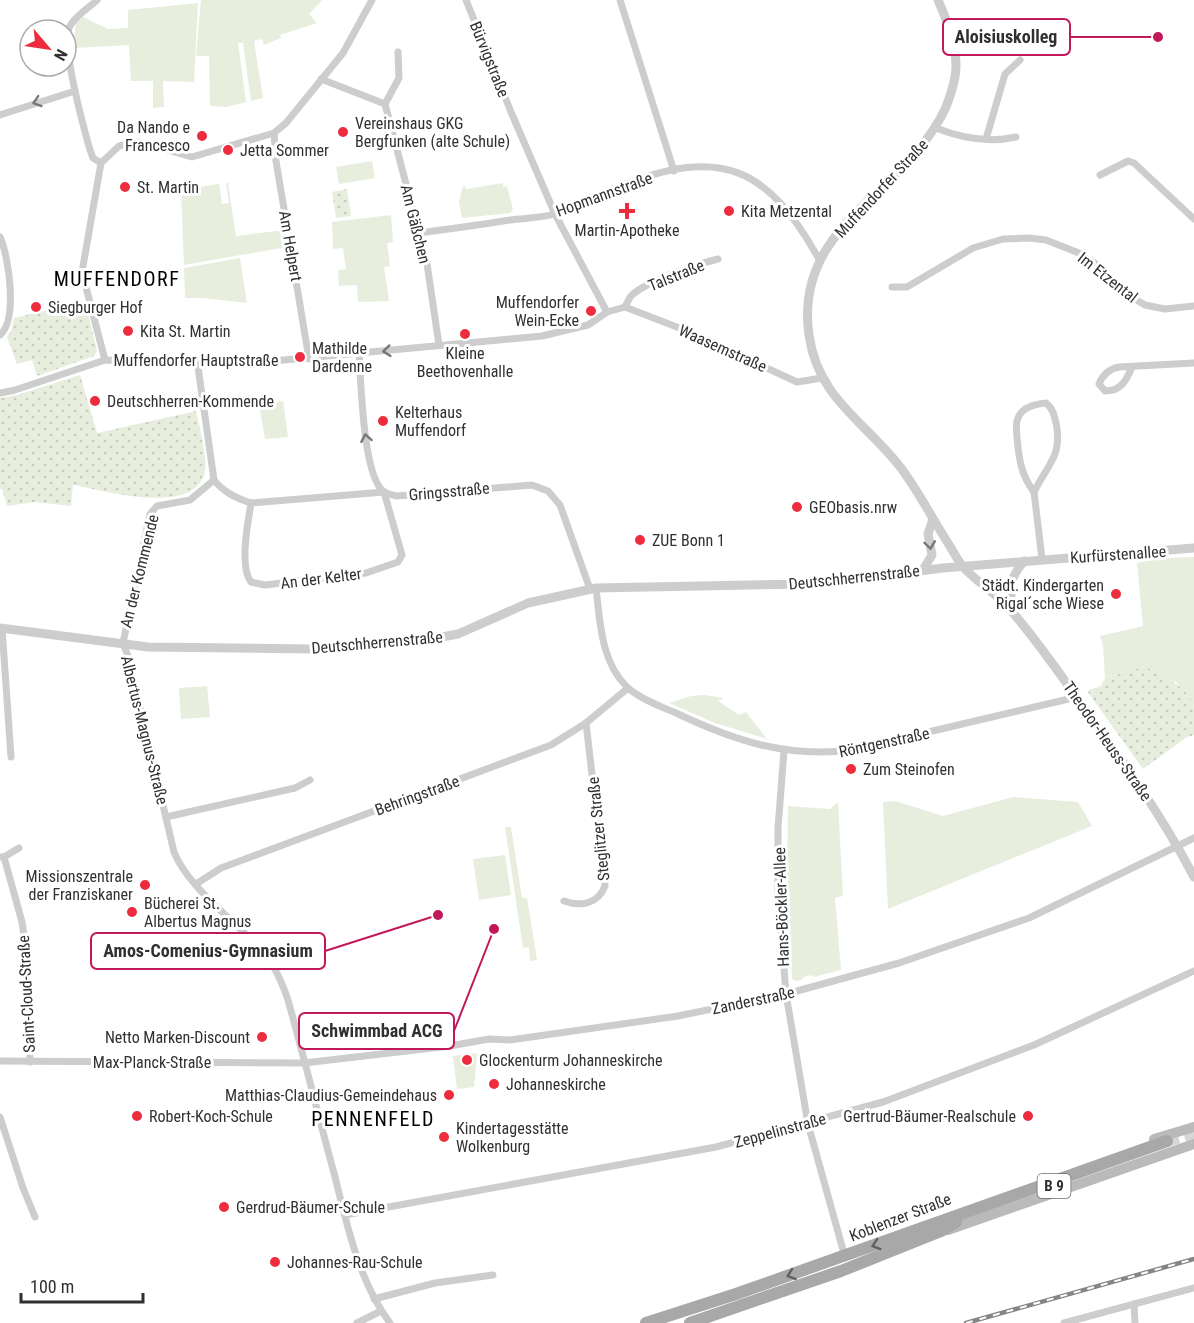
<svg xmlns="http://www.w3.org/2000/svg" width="1194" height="1323" viewBox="0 0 1194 1323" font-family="'Roboto Condensed',sans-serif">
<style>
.green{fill:#e7eede}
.park{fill:url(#park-dots)}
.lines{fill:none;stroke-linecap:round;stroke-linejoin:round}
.primary-tunnel{stroke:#d6d6d6;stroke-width:12;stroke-dasharray:12 6;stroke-linecap:butt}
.minor{stroke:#cdcdcd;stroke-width:7}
.tertiary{stroke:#cdcdcd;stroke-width:9}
.secondary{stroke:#bababa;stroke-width:10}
.primary{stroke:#a8a8a8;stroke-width:12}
.rail-casing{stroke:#858585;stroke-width:4.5}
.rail{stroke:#fff;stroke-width:2;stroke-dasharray:7;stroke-linecap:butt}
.oneway{stroke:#777}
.oneway2{stroke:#606060}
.poi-dot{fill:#ed2d3e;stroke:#fff;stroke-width:2}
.labels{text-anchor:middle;stroke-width:6;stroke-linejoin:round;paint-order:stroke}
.shield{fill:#fff;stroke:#6e6e6e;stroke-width:1.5}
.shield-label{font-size:15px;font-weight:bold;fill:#303030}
.street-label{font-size:16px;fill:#303030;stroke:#fff}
.poi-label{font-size:16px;fill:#303030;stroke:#fff;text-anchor:start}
.quarter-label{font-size:20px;letter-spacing:1.5px;fill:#000;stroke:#fff}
.leader{fill:none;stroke:#c2185b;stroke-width:2}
.callout-dot{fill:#c2185b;stroke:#fff;stroke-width:2}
.callout{fill:#fff;stroke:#c2185b;stroke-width:2}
.callout-label{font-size:18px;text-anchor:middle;font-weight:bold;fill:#303030}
</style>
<defs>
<pattern id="park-dots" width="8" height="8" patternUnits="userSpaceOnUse" patternTransform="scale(1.5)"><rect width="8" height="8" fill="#e7eede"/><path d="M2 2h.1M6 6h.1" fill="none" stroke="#c6ccbf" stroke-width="1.8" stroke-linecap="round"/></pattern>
</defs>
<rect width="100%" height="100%" fill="#fff"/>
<g class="green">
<polygon points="201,0 322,0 309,14 317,23 280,35 281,38 264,45 262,39 254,41 263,98 251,101 243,43 238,43 246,102 226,107 210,106 209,56 196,56"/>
<polygon points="198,3 194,82 163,81 164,107 153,108 153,81 131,81 129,45 73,48 76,23 83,17 108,29 128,28 128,10"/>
<polygon points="372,161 375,178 339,184 336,167"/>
<polygon points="226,183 228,183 236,236 284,230 287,247 184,265 181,190 219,184 222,204 229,203"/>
<polygon points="503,183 503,187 507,186 513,209 510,213 462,218 459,202 463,186 464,185 466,189"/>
<polygon points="391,215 393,242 387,243 390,266 384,267 389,301 358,302 357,285 339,286 338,270 346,269 343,248 333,249 332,222"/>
<polygon points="240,258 247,303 204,298 185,298 184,268"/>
<polygon points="283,401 288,437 265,439 259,405"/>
<polygon points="1194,557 1194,705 1176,682 1143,667 1105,678 1103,645 1100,636 1143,626 1137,563 1161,558"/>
<polygon points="207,686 210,717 181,719 179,688"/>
<polygon points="704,695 724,698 718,701 739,715 746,712 767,739 715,723 669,703 691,696"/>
<polygon points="1013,797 1078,802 1092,826 888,909 883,802 895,801 943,816"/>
<polygon points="838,802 843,896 835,898 841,970 813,977 812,975 803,977 803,979 796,981 792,979 787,882 788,806 830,809"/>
<polygon points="505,827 511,827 522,898 527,898 537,960 530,961 529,947 523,948"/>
<polygon points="505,855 511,895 479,900 473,859"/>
<polygon points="477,1053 474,1087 457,1089 453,1056"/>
</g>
<g class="park">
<polygon points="347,189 351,216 336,218 332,192"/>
<polygon points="85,301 97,351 94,356 37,376 32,360 17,364 7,337 11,331 14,318"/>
<path d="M 80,375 L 97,433 L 196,411 C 199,425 208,459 205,471 C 196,518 103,490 73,485 L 71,506 L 34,502 L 7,506 L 2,489 L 0,489 L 0,398 L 17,395 Z"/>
<path d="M 1143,667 C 1160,671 1190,689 1194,707 C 1194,715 1194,726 1194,735 L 1187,737 L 1143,769 L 1087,691 L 1101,686 L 1105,678 Z"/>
</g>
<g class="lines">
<polyline class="primary-tunnel" points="1167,1141 1194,1133"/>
<g class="minor">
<path d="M 97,0 C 89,8 75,16 70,26 C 60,42 84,129 90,150 L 93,158 L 101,163"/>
<polyline points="466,0 511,112 555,214 607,312"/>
<polyline points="620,0 674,171"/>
<polyline points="321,79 385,104 427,264 439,345"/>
<polyline points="385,104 399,78 398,52"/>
<polyline points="0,115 75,91"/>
<path d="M 936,128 C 961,138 989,143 1016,137"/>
<polyline points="274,133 276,161 309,359"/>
<polyline points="986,139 1005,74 1020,60"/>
<polyline points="1100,175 1128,161 1134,163 1194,219"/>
<path d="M 419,233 C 449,229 479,225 510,220 C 524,218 541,218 555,214 C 576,208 597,195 618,187 C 720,146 767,165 820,261"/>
<path d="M 0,237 C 9,257 18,320 0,335"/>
<polyline points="892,287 907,287 973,248 1003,239 1029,238 1046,240 1079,253 1096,264 1133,298 1145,305 1165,309 1194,306"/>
<polyline points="625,307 682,329 797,382 822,378"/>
<path d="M 359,354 C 361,381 363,475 383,491 C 387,494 392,495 397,496 L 532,485 L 548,491 L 560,505 L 590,589"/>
<polyline points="105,360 82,272 101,163 119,146 139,142 192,157 274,133 286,123 343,53 372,0"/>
<path d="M 197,360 L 214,480 L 190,500 L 157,506 L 150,514 L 123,643 L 128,656 L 174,852 C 191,894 247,927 273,966 C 279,976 284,988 288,1000 C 304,1057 318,1115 334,1173 C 347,1224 358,1280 390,1323"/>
<path d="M 1132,367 C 1126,381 1121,391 1105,391 L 1099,384 C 1103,374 1109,369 1119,367 L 1194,363"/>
<path d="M 0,393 L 15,390 L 105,360 L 273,361 L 542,336 L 588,325 L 607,312 L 625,307 C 627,303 629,298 632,295 C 647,281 698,264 718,259"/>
<path d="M 1046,403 C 1053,409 1054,414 1056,423 C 1063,456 1047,465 1034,492 C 1021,475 1019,459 1017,438 C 1017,431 1015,424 1018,418 C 1022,407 1035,404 1046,403 Z"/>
<path d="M 214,480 C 223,492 236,498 251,503 L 384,492"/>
<polyline points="1034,492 1042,559"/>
<path d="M 251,503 C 248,522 239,567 251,582 L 265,585 L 366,573 L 398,562 L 402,555 L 384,492"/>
<path d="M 596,588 C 600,622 601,662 627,687 C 638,698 662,707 676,713 C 735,741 786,758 852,750 L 1077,697"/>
<polyline points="2,628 11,757"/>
<polyline points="784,751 778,828 778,890 786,994 808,1124 845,1257"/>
<polyline points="166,817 295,788 310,780"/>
<polyline points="0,857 4,857 22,922 26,949 30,1062"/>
<polyline points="4,857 19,848"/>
<polyline points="196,884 221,868 551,745 586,723 628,688"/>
<path d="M 564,901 C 581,907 598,904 605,886 L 586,723"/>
<polyline points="0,1061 304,1063 450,1046 489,1039 510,1040 678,1016 786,994 899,963 1029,918 1194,838"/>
<polyline points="0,1117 23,1188 35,1217"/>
<polyline points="345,1215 716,1147 883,1102 1034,1045 1194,971"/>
<polyline points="374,1299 435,1283 493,1275"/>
<polyline points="1134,1304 1135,1323"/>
<polyline points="357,1323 381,1311"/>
<polyline points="1064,1323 1194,1288"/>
</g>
<g class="tertiary">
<path d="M 938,0 C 947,21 956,43 956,66 C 956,80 951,94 946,107 C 907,193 793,224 809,335 C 818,399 865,421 901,468 C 918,491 931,516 946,540 C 952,549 957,559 963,567 C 979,584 1000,596 1014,614 C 1037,641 1057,670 1078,699 C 1120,757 1161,814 1194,877"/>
<polyline points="923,570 932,555 928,534 933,519"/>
<path d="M 1012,611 C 1010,586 1008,581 1024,561"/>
<polyline points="0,628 148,647 315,649 415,642 458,634 528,603 596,588 802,584 866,578 943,568 1194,548"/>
</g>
<g class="secondary">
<polyline points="1154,1139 1194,1127"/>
<polyline points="948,1230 1194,1144"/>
</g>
<g class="primary">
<polyline points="646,1323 736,1294 1167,1141"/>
<polyline points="690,1323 841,1271 941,1231 956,1222"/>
</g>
<defs>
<polyline id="rail" points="966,1323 1194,1259"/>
</defs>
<use href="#rail" class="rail-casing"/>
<use href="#rail" class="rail"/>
</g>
<defs><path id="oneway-chevron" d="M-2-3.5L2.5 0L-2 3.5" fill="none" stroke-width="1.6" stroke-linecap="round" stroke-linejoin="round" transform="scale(1.5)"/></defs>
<g class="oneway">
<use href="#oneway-chevron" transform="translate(37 102) rotate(162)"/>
<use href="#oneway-chevron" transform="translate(387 351) rotate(174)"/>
<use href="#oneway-chevron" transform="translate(366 438) rotate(-100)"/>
<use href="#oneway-chevron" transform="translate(930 545) rotate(82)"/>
</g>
<g class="oneway2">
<use href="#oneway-chevron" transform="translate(876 1245) rotate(162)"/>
<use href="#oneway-chevron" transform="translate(791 1275) rotate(161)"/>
</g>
<g class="poi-dot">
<circle cx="343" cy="132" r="6"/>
<circle cx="202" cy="136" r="6"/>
<circle cx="228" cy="150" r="6"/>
<circle cx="125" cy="187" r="6"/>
<path d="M624 202h6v6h6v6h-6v6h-6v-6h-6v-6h6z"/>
<circle cx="729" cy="211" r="6"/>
<circle cx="36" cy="307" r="6"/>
<circle cx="591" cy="311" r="6"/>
<circle cx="128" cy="331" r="6"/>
<circle cx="465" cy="334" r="6"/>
<circle cx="300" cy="357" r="6"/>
<circle cx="95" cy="401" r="6"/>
<circle cx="383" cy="421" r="6"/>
<circle cx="797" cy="507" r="6"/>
<circle cx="640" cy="540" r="6"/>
<circle cx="1116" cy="594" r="6"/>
<circle cx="851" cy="769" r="6"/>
<circle cx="145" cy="885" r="6"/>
<circle cx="132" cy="912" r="6"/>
<circle cx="262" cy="1037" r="6"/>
<circle cx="467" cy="1060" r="6"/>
<circle cx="494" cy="1084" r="6"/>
<circle cx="449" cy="1095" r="6"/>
<circle cx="137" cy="1116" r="6"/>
<circle cx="1028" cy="1116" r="6"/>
<circle cx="444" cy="1137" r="6"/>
<circle cx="224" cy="1207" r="6"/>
<circle cx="275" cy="1262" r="6"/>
</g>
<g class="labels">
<rect class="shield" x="1037.5" y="1174" width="33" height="24" rx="4.5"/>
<g class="shield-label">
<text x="1054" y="1191">B 9</text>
</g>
<g class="street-label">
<text transform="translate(490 59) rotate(68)" y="6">Bürvigstraße</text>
<text transform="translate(881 188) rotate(-47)" y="6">Muffendorfer Straße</text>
<text transform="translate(604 194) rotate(-20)" y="6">Hopmannstraße</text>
<text transform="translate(416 224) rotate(76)" y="6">Am Gäßchen</text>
<text transform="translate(291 246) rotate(80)" y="6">Am Helpert</text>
<text transform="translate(676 275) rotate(-22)" y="6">Talstraße</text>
<text transform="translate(1108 277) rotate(38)" y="6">Im Etzental</text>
<text transform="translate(723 348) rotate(24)" y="6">Waasemstraße</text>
<text x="196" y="366">Muffendorfer Hauptstraße</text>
<text transform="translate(449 491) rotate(-5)" y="6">Gringsstraße</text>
<text transform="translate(1118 554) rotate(-4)" y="6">Kurfürstenallee</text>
<text transform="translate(139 571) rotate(-76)" y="6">An der Kommende</text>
<text transform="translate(854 577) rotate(-6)" y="6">Deutschherrenstraße</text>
<text transform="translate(321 578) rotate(-7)" y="6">An der Kelter</text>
<text transform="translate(377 642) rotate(-5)" y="6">Deutschherrenstraße</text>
<text transform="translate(145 730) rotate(76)" y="6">Albertus-Magnus-Straße</text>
<text transform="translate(1108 741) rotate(55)" y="6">Theodor-Heuss-Straße</text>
<text transform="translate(884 742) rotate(-12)" y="6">Röntgenstraße</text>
<text transform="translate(417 795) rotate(-20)" y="6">Behringstraße</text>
<text transform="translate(598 829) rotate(-96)" y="6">Steglitzer Straße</text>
<text transform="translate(781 907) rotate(-92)" y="6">Hans-Böckler-Allee</text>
<text transform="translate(26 994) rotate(-93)" y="6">Saint-Cloud-Straße</text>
<text transform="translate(753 1000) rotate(-12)" y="6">Zanderstraße</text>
<text x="152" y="1068">Max-Planck-Straße</text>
<text transform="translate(780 1130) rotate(-15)" y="6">Zeppelinstraße</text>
<text transform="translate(900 1217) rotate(-21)" y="6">Koblenzer Straße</text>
</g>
<g class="poi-label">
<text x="355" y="129">Vereinshaus GKG<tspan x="355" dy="18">Bergfunken (alte Schule)</tspan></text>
<text x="190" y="133" text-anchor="end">Da Nando e<tspan x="190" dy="18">Francesco</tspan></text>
<text x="240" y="156">Jetta Sommer</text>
<text x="137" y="193">St. Martin</text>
<text x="741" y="217">Kita Metzental</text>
<text x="627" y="236" text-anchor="middle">Martin-Apotheke</text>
<text x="579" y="308" text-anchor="end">Muffendorfer<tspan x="579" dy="18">Wein-Ecke</tspan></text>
<text x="48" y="313">Siegburger Hof</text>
<text x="140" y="337">Kita St. Martin</text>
<text x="312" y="354">Mathilde<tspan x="312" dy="18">Dardenne</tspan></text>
<text x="465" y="359" text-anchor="middle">Kleine<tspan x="465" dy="18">Beethovenhalle</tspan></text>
<text x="107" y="407">Deutschherren-Kommende</text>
<text x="395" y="418">Kelterhaus<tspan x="395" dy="18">Muffendorf</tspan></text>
<text x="809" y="513">GEObasis.nrw</text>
<text x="652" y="546">ZUE Bonn 1</text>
<text x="1104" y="591" text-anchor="end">Städt. Kindergarten<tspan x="1104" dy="18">Rigal´sche Wiese</tspan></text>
<text x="863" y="775">Zum Steinofen</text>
<text x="133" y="882" text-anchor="end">Missionszentrale<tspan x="133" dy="18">der Franziskaner</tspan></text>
<text x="144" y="909">Bücherei St.<tspan x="144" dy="18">Albertus Magnus</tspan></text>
<text x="250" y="1043" text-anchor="end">Netto Marken-Discount</text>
<text x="479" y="1066">Glockenturm Johanneskirche</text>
<text x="506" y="1090">Johanneskirche</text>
<text x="437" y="1101" text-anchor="end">Matthias-Claudius-Gemeindehaus</text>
<text x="149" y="1122">Robert-Koch-Schule</text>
<text x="1016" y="1122" text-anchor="end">Gertrud-Bäumer-Realschule</text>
<text x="456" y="1134">Kindertagesstätte<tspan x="456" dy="18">Wolkenburg</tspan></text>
<text x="236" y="1213">Gerdrud-Bäumer-Schule</text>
<text x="287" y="1268">Johannes-Rau-Schule</text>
</g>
<g class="quarter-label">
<text x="117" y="286">MUFFENDORF</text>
<text x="373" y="1126">PENNENFELD</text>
</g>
</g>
<path class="leader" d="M1158 37L1070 37M438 915L325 951M494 929L454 1031"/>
<g class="callout-dot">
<circle cx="1158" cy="37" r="6"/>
<circle cx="438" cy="915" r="6"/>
<circle cx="494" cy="929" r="6"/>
</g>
<g class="callout">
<rect x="943" y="19" width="127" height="36" rx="6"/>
<rect x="91" y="933" width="234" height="36" rx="6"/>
<rect x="299" y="1013" width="155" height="36" rx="6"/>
</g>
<g class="callout-label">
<text x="1006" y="43">Aloisiuskolleg</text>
<text x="208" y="957">Amos-Comenius-Gymnasium</text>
<text x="377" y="1037">Schwimmbad ACG</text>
</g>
<g transform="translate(48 48) rotate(119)"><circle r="28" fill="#ffffff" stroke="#acacac" stroke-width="1.5"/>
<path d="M0-4.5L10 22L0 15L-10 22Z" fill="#ed2d3e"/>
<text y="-9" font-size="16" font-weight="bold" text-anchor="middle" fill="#303030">N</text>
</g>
<path d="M21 1293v9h122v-9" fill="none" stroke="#303030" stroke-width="3"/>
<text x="30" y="1293" font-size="18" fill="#303030" stroke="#ffffff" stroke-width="4.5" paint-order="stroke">100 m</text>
</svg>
